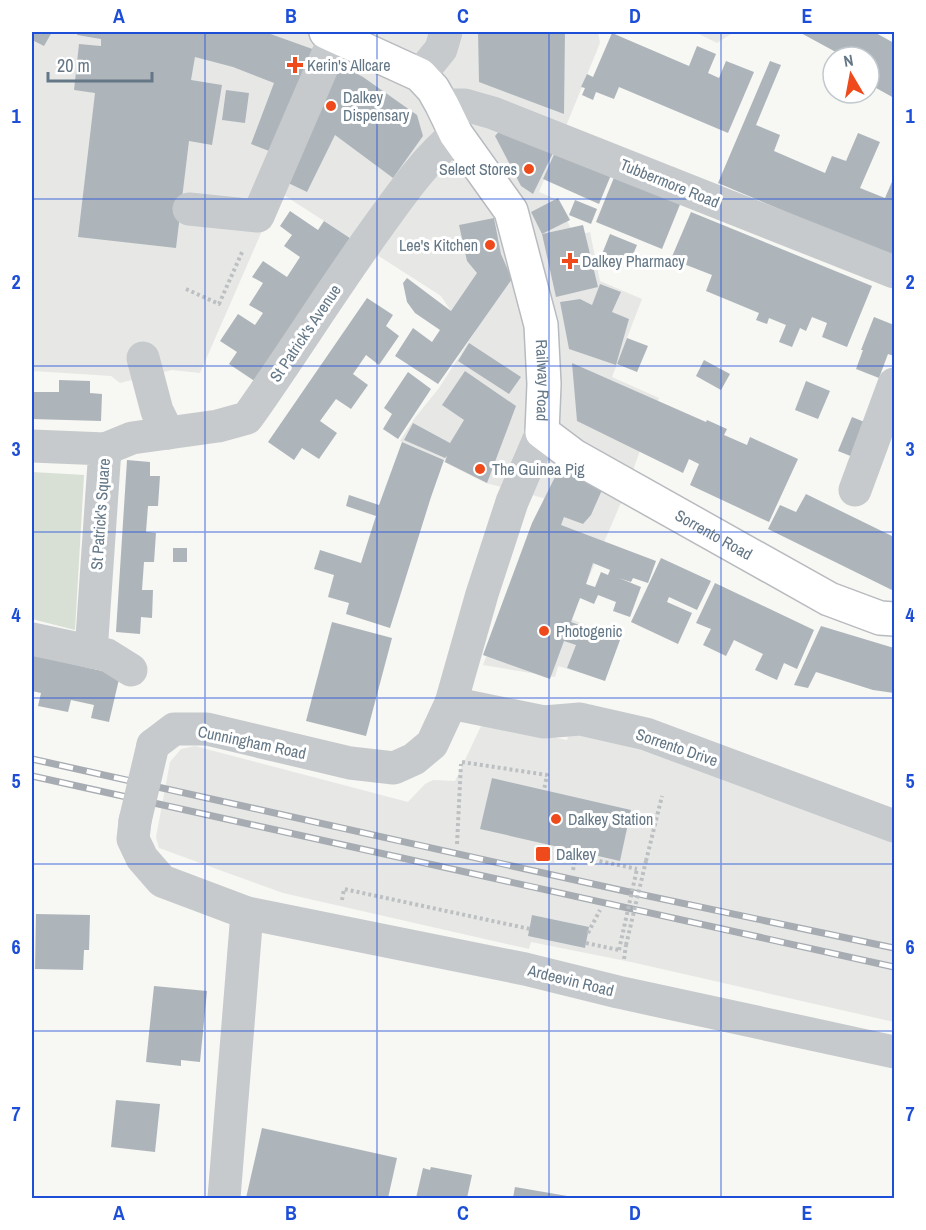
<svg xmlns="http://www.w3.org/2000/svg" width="926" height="1230" viewBox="0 0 926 1230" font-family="'Archivo Narrow',sans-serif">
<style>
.built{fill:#e7e8e6}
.green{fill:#d8dfd4}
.building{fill:#adb5bb;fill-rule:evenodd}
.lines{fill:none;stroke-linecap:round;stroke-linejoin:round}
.major-casing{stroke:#b7bbbf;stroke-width:36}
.path{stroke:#bdc0c2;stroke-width:4;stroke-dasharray:3 3;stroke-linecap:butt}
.minor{stroke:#c6cacd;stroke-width:33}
.major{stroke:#fff;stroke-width:33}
.rail-casing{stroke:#a6acb2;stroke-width:7}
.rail{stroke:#fff;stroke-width:4.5;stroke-dasharray:14;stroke-linecap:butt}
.path-bridge{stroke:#bdc0c2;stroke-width:4;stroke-dasharray:3 3;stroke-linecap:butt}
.minor-bridge{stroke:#c6cacd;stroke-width:33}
.grid{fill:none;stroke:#1d4ed8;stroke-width:1.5;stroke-opacity:0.55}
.poi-dot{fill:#ef4a1b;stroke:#fff;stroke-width:2}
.labels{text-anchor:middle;stroke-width:6;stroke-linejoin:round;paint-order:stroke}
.poi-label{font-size:16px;fill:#647786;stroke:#fff;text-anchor:start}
.street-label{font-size:16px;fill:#647786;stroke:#fff}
.neatline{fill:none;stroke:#1d4ed8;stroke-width:2}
.grid-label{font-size:20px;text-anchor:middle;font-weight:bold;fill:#1d4ed8}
</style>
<rect width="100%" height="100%" fill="#f7f7f3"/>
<g class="built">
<polygon points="32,32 598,32 600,43 539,192 558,200 574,236 590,232 600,281 642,299 612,377 659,398 623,498 571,619 620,639 604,680 558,666 555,677 483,665 547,499 486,483 444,462 445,460 400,441 414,419 439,388 476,330 451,311 441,296 279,192 200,373 172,370 120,383 111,376 32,371"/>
<polygon points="695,32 734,32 717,43"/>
<polygon points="572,722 894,834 894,1022 631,962 531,942 529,949 283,893 159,848 156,837 170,762 181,749 195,746 408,802 425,784 433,780 455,781 482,724 567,740"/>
</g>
<polygon class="green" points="32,472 84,475 75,630 32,619"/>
<g class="building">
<polygon points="32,32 52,32 44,46 32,40"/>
<polygon points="78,32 265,32 318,51 277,154 251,144 274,83 233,67 195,57 191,80 222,85 212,145 189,141 176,248 78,237 95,93 74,90 79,44 101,46 101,39 77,35"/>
<polygon points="478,32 565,32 564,114 479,82"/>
<polygon points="799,32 874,32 894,43 894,98 869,84 869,57 845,57"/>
<polygon points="612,33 689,66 697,46 716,54 708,73 719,78 726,61 754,72 728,133 619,87 614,99 596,92 593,100 582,95 585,88 581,87 587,74 593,77"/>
<polygon points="770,61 781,65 756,125 780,135 774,151 825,173 832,156 846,161 858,133 880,142 860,188 885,198 894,177 894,252 892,257 718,183"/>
<polygon points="335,62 363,77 417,115 423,136 393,178 335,135 307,192 282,180"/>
<polygon points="226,90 249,93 245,123 222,120"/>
<polygon points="502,128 554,151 533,194 521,186 495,136"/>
<polygon points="556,150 611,175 599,204 543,179"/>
<polygon points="615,175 681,202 662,249 596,222"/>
<polygon points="558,198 570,220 542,234 531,212"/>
<polygon points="575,200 597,209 591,224 569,215"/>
<polygon points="290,211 318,230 324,221 350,238 256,382 229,364 237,352 220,341 238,314 255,325 263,313 249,305 263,283 252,277 263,261 287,277 300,257 284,246 292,235 280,226"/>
<polygon points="691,212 872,286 847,347 822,337 827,323 812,317 806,331 800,328 792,347 779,342 786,325 769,318 767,324 756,320 759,313 706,291 712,275 671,259"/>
<polygon points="494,218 501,254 512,279 438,384 395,356 413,328 432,342 440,330 415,313 407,302 403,283 407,278 451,311 477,273 467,261 459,225"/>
<polygon points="583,225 598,287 556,297 542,234"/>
<polygon points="610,234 637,245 629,264 602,254"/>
<polygon points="600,284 621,292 612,312 629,319 616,365 569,349 560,302 580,299 592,305"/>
<polygon points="367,298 393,315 386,326 399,336 379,365 366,355 353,374 368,385 351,409 336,399 320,421 337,433 319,459 302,448 294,460 268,442"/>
<polygon points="874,317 894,325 894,356 888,354 879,378 856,369 863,350 861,350"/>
<polygon points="627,338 648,346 637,372 617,364"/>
<polygon points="469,343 521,377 509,394 458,361"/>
<polygon points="704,360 730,374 721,390 696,376"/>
<polygon points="572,363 706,422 707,420 727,429 724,435 747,445 750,437 798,459 769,522 690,485 699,464 689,459 683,473 577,421"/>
<polygon points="465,371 516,406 487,483 445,462 447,456 445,458 404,440 413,423 450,443 464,420 442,405"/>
<polygon points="408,372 431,389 398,439 383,429 392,414 384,408"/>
<polygon points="32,377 34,378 34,392 59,392 59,380 90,381 90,393 102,394 101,421 32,419"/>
<polygon points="806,381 830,391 818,419 795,410"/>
<polygon points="852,417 867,423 853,457 838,451"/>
<polygon points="402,442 444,460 431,497 390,628 346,614 349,603 328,597 334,575 314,569 320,550 361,563 376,516 346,506 349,495 379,505"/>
<polygon points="127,460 150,462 150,476 160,476 158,506 148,506 146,532 156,533 154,562 144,562 142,590 153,590 152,618 141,617 140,634 116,632"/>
<path d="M 559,469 L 602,490 L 591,515 L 583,524 L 564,517 L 561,525 L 656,561 L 648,583 L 633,578 L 631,582 L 619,578 L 641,587 L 630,617 L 613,611 L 616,602 L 598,595 L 594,604 L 580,598 L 571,622 L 620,640 L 605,681 L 567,668 L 576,645 L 564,641 L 550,679 L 483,655 L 532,523 ZM 593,563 L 610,570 L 608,575 L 601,572 L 595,587 L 586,584 Z"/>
<polygon points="806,494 894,537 894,591 768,529 780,505 796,512"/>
<rect x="173" y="548" width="14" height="14"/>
<polygon points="661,558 711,581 697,610 669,597 667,602 692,613 678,644 631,622"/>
<polygon points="715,583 814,630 797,669 784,663 777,680 755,670 763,654 734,640 726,656 703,645 711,629 696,623"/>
<polygon points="332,622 392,638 366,736 306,721"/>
<polygon points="821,626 894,648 894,693 873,690 816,672 808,688 794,685"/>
<polygon points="32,655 120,675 109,722 91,718 94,705 71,700 68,712 38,706 41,693 32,691"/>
<polygon points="492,778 631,810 620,861 480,829"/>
<polygon points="36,914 90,915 89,950 84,950 83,970 35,969"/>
<polygon points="532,915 589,927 585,948 528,936"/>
<polygon points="154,986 207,991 200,1062 181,1060 181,1066 146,1062"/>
<polygon points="116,1100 160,1104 155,1152 111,1147"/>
<polygon points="262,1128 397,1158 388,1198 246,1198"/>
<polygon points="431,1167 472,1175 467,1198 416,1198 423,1168 430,1170"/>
<polygon points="515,1187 573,1197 573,1198 513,1198"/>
</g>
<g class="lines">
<defs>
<g id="major">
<path id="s1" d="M 326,32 L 420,75 L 433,89 L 442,105 L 456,134 L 511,211 L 541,325 L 544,384 L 542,432 L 574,456 L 829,599 L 880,618 L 894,619"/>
</g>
</defs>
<use href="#major" class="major-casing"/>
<g class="path">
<polyline points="186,289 219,304 243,250"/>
<polyline points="462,762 547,775 544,790"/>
<polyline points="457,844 461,764"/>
<polyline points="576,856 637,869"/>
<polyline points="646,861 662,796"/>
<polyline points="573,870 577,851"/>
<polyline points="342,900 344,889 530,929"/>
<polyline points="588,933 600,910"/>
<polyline points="586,943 619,950"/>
<polyline points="624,959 626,945"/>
</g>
<g class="minor">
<polyline points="420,75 441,49 446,32"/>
<polyline points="442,105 465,105 493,113 894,272"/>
<polyline points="189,209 258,216 336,35"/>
<polyline points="143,358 157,411 168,433"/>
<polyline points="32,446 105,449 91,652"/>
<path d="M 105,449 L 132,438 L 218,426 L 247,418 C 292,355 333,288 379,225 C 402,193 425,160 456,134"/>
<polyline points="855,490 894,384"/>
<polyline points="32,639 107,655 131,670"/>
<polyline points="451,703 544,722 580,719 646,734 894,826"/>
<polyline points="153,745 174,729 207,729 350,763 394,768 414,759 432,744 451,703 482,594 512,502 542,432"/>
<polyline points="135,821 133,839 142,858 162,881 247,913 525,969 618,992 894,1052"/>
<polyline points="224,1198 247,913"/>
</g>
<use href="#major" class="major"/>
<defs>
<g id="rail">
<polyline points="32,759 620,890 894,948"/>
<polyline points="32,776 894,967"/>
</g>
</defs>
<use href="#rail" class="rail-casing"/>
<use href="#rail" class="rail"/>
<g class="path-bridge">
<polyline points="626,945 646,861"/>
<polyline points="619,950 637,869"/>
</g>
<polyline class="minor-bridge" points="135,821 153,745"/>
</g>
<path class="grid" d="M 205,32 L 205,1198M 377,32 L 377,1198M 549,32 L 549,1198M 721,32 L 721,1198M 32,199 L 894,199M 32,366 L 894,366M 32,532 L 894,532M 32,698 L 894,698M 32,864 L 894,864M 32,1031 L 894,1031"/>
<g class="poi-dot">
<path d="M292 56h6v6h6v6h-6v6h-6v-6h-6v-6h6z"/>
<circle cx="331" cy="106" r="6"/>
<circle cx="529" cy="169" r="6"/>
<circle cx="490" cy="245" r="6"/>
<path d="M567 252h6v6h6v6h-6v6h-6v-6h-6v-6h6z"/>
<circle cx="480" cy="469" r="6"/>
<circle cx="544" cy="631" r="6"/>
<circle cx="556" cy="819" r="6"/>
<rect x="535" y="846" width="16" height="16" rx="3"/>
</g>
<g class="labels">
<g class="poi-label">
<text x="307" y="71">Kerin's Allcare</text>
<text x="343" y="103">Dalkey<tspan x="343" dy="18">Dispensary</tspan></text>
<text x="517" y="175" text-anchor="end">Select Stores</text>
<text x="478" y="251" text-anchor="end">Lee's Kitchen</text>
<text x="582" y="267">Dalkey Pharmacy</text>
<text x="492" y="475">The Guinea Pig</text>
<text x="556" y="637">Photogenic</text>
<text x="568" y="825">Dalkey Station</text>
<text x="556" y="860">Dalkey</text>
</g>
<g class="street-label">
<text transform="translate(670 183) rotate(22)" y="6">Tubbermore Road</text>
<text transform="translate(305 333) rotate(-56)" y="6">St Patrick's Avenue</text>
<text dy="6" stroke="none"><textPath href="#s1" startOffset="441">Railway Road</textPath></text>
<text transform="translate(100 514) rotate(-86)" y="6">St Patrick's Square</text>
<text dy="6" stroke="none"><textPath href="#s1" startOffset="693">Sorrento Road</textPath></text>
<text transform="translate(252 742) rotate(12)" y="6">Cunningham Road</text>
<text transform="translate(677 747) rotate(19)" y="6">Sorrento Drive</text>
<text transform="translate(571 980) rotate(14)" y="6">Ardeevin Road</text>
</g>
</g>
<rect width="926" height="1230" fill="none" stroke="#ffffff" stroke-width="66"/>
<g transform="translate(851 75) rotate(350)"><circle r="28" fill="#ffffff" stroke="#c1c9cf" stroke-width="1.5"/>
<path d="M0-4.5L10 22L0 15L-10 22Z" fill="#ef4a1b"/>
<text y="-9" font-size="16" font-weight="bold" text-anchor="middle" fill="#647786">N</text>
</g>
<path d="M48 72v9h104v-9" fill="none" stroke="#647786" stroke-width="3"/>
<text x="57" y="72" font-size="18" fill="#647786" stroke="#ffffff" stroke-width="4.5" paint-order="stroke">20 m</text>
<rect x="33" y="33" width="860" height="1164" class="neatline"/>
<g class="grid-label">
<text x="119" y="23">A</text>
<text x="291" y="23">B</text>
<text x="463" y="23">C</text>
<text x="635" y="23">D</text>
<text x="807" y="23">E</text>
<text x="16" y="123">1</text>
<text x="910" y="123">1</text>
<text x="16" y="289">2</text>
<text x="910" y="289">2</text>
<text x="16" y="456">3</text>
<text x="910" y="456">3</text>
<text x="16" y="622">4</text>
<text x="910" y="622">4</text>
<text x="16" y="788">5</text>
<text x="910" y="788">5</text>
<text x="16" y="954">6</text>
<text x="910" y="954">6</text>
<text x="16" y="1121">7</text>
<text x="910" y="1121">7</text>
<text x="119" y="1220">A</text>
<text x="291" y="1220">B</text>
<text x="463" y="1220">C</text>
<text x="635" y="1220">D</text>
<text x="807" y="1220">E</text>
</g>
</svg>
